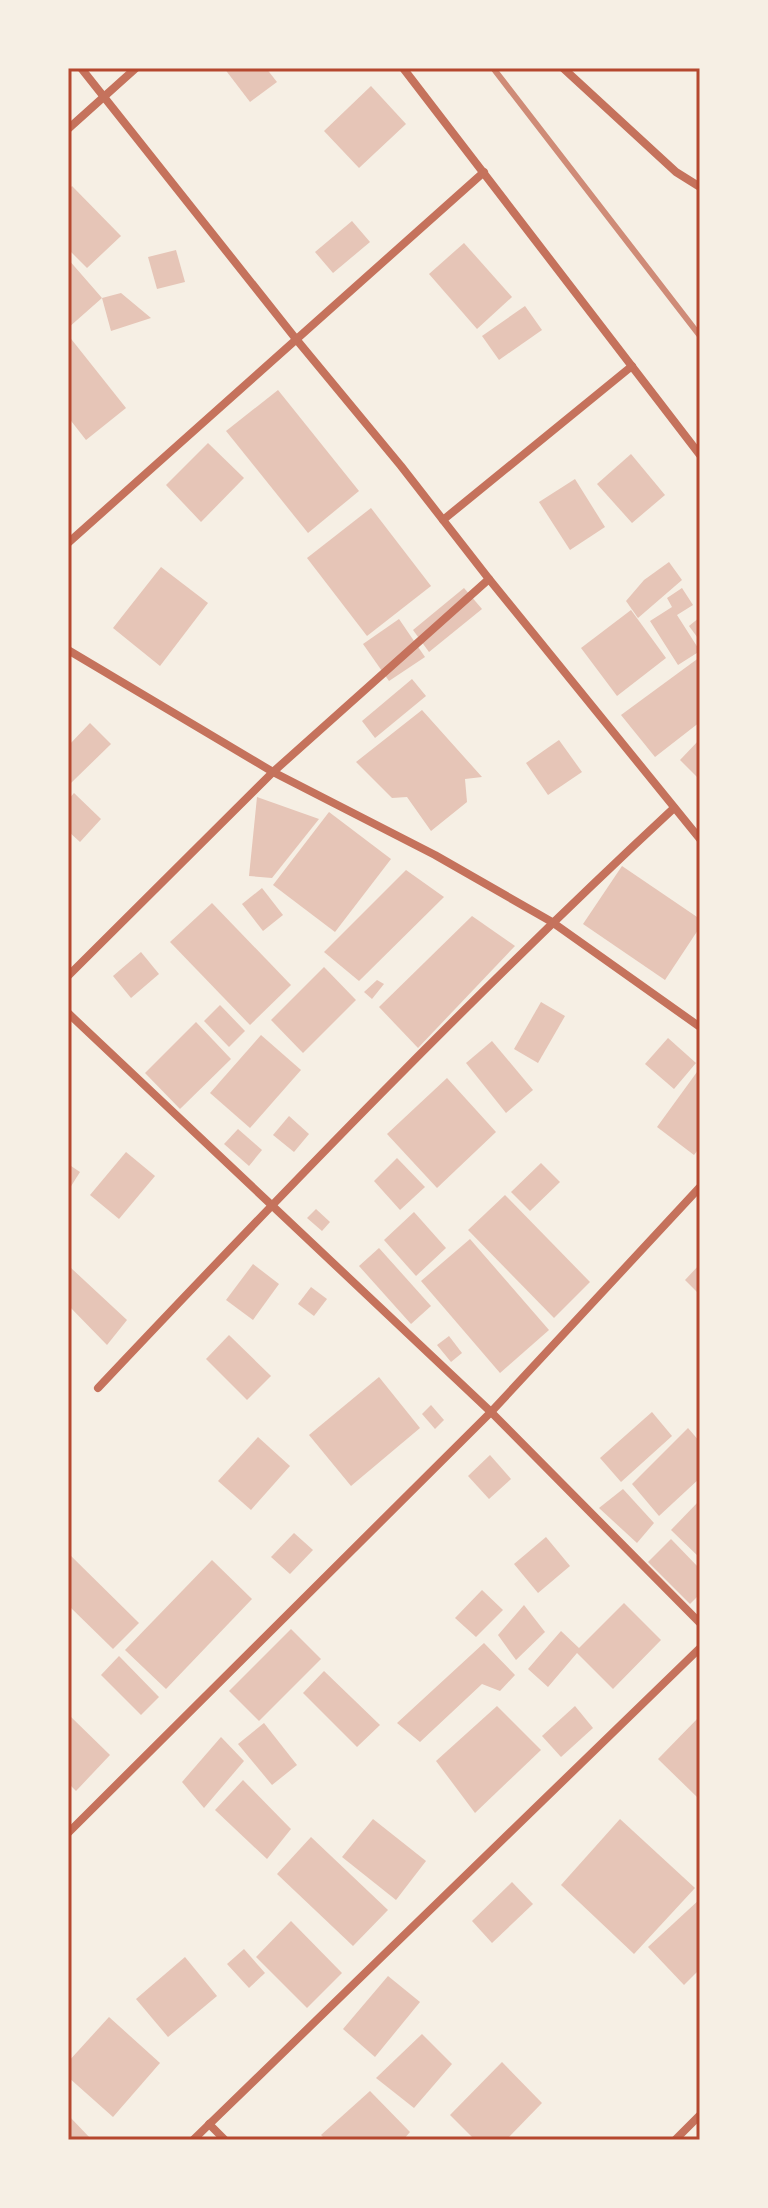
<svg xmlns="http://www.w3.org/2000/svg" width="768" height="2208" viewBox="0 0 768 2208" font-family="Inter,sans-serif">
<style>
.building{fill:#e6c5b7}
.lines{fill:none;stroke-linecap:round;stroke-linejoin:round}
.minor{stroke:#c5725c;stroke-width:8}
.rail{stroke:#cf8b77;stroke-width:6}
.neatline{fill:none;stroke:#b5482f;stroke-width:3}
</style>
<rect width="100%" height="100%" fill="#f6efe4"/>
<g class="building">
<polygon points="224,68 266,68 277,82 250,102"/>
<polygon points="371,86 406,124 359,168 324,131"/>
<polygon points="72,186 121,236 87,268 68,249 68,190"/>
<polygon points="352,221 370,242 333,273 315,252"/>
<polygon points="464,243 512,297 477,329 429,274"/>
<polygon points="176,250 185,282 157,289 148,257"/>
<polygon points="68,259 102,298 121,293 151,318 111,331 102,298 68,328"/>
<polygon points="525,306 542,330 499,360 482,336"/>
<polygon points="68,335 126,408 86,440 68,417"/>
<polygon points="278,390 359,491 308,533 226,431"/>
<polygon points="208,443 244,478 201,522 166,485"/>
<polygon points="631,454 665,495 632,523 597,484"/>
<polygon points="575,479 605,527 570,550 539,502"/>
<polygon points="371,508 431,586 367,636 307,558"/>
<polygon points="669,562 682,580 638,618 626,601 644,580"/>
<polygon points="161,567 208,603 160,666 113,628"/>
<polygon points="464,588 482,609 429,652 413,630"/>
<polygon points="682,588 693,605 677,615 700,651 678,665 650,621 672,607 667,598"/>
<polygon points="631,610 666,658 617,696 581,648"/>
<polygon points="700,617 700,641 689,626"/>
<polygon points="399,619 425,657 389,681 363,644"/>
<polygon points="700,657 700,722 655,757 621,715"/>
<polygon points="412,679 426,696 375,738 362,721"/>
<polygon points="422,710 482,777 465,779 467,802 431,831 407,797 392,798 356,762"/>
<polygon points="90,723 111,744 71,783 68,780 68,746"/>
<polygon points="700,739 700,780 680,760"/>
<polygon points="559,740 582,772 548,795 526,763"/>
<polygon points="74,793 101,819 80,842 68,831 68,800"/>
<polygon points="257,797 319,819 272,878 249,876"/>
<polygon points="329,812 391,859 335,932 273,885"/>
<polygon points="622,866 700,919 700,927 665,980 583,924"/>
<polygon points="406,870 444,897 359,981 324,952"/>
<polygon points="262,888 283,915 263,931 242,904"/>
<polygon points="212,903 291,985 250,1025 170,942"/>
<polygon points="472,916 515,946 418,1048 379,1007"/>
<polygon points="141,952 159,974 131,998 113,976"/>
<polygon points="324,967 356,1000 303,1053 271,1020"/>
<polygon points="377,980 384,984 372,999 364,992"/>
<polygon points="541,1002 565,1016 538,1063 514,1049"/>
<polygon points="220,1005 245,1031 229,1047 204,1021"/>
<polygon points="196,1022 231,1059 180,1109 145,1073"/>
<polygon points="261,1035 301,1070 250,1128 210,1093"/>
<polygon points="668,1038 696,1063 674,1089 645,1064"/>
<polygon points="492,1041 533,1090 506,1113 466,1063"/>
<polygon points="697,1072 700,1074 700,1147 694,1155 657,1127"/>
<polygon points="447,1078 496,1132 437,1188 387,1134"/>
<polygon points="289,1116 309,1134 294,1152 273,1135"/>
<polygon points="238,1129 262,1150 249,1166 224,1144"/>
<polygon points="126,1152 155,1176 119,1219 90,1195"/>
<polygon points="397,1158 425,1187 400,1210 374,1181"/>
<polygon points="541,1163 560,1182 530,1211 511,1192"/>
<polygon points="68,1164 80,1172 68,1191"/>
<polygon points="505,1195 590,1282 554,1318 468,1230"/>
<polygon points="316,1209 330,1222 322,1231 307,1218"/>
<polygon points="414,1212 446,1248 416,1276 384,1240"/>
<polygon points="470,1239 549,1330 500,1373 421,1281"/>
<polygon points="379,1248 431,1306 411,1324 359,1266"/>
<polygon points="253,1264 279,1284 253,1320 226,1300"/>
<polygon points="700,1264 700,1295 685,1280"/>
<polygon points="71,1268 127,1320 107,1345 68,1305 68,1270"/>
<polygon points="311,1287 327,1299 314,1316 298,1304"/>
<polygon points="229,1335 271,1376 247,1400 206,1359"/>
<polygon points="449,1336 462,1353 451,1362 437,1345"/>
<polygon points="379,1377 420,1428 351,1486 309,1435"/>
<polygon points="431,1405 444,1420 435,1429 422,1414"/>
<polygon points="652,1412 672,1436 621,1482 600,1458"/>
<polygon points="688,1428 700,1442 700,1478 659,1516 632,1484"/>
<polygon points="258,1437 290,1466 251,1510 218,1481"/>
<polygon points="490,1455 511,1479 489,1499 468,1476"/>
<polygon points="623,1489 654,1523 637,1543 599,1508"/>
<polygon points="700,1500 700,1558 671,1530"/>
<polygon points="294,1533 313,1550 290,1574 271,1557"/>
<polygon points="546,1537 570,1566 538,1593 514,1564"/>
<polygon points="671,1539 700,1569 700,1594 690,1604 648,1562"/>
<polygon points="68,1553 139,1623 113,1649 68,1605"/>
<polygon points="212,1560 252,1599 166,1689 125,1650"/>
<polygon points="482,1590 503,1610 476,1637 455,1618"/>
<polygon points="624,1603 661,1640 613,1689 577,1653 548,1687 528,1669 561,1631 579,1648"/>
<polygon points="524,1605 545,1632 516,1660 498,1635"/>
<polygon points="291,1629 321,1659 259,1721 229,1691"/>
<polygon points="484,1643 515,1675 500,1691 482,1684 420,1742 397,1723"/>
<polygon points="119,1656 159,1697 141,1715 101,1675"/>
<polygon points="324,1671 380,1725 357,1747 303,1693"/>
<polygon points="497,1706 541,1750 475,1813 436,1761"/>
<polygon points="575,1706 593,1728 561,1757 542,1736"/>
<polygon points="70,1716 110,1755 76,1791 68,1783"/>
<polygon points="700,1716 700,1793 697,1797 658,1759"/>
<polygon points="264,1723 297,1765 272,1785 238,1744"/>
<polygon points="221,1737 244,1761 204,1808 182,1782"/>
<polygon points="243,1780 291,1829 267,1859 215,1810"/>
<polygon points="373,1819 426,1861 396,1900 342,1857"/>
<polygon points="620,1819 695,1888 634,1954 561,1885"/>
<polygon points="311,1837 388,1910 353,1946 277,1874"/>
<polygon points="512,1882 533,1904 492,1943 472,1921"/>
<polygon points="700,1899 700,1969 684,1985 648,1947"/>
<polygon points="291,1921 342,1973 307,2008 256,1957"/>
<polygon points="244,1949 265,1973 249,1988 227,1964"/>
<polygon points="185,1957 217,1996 168,2037 136,1999"/>
<polygon points="388,1976 420,2002 375,2057 343,2029"/>
<polygon points="109,2017 160,2063 113,2117 68,2077 68,2062"/>
<polygon points="422,2034 452,2064 414,2108 376,2078"/>
<polygon points="502,2062 542,2103 506,2140 475,2140 450,2115"/>
<polygon points="370,2091 410,2132 403,2140 326,2140 321,2135"/>
<polygon points="68,2115 92,2140 68,2140"/>
</g>
<g class="lines">
<g class="minor">
<polyline points="81,68 296,339 401,466 489,579 700,839"/>
<polyline points="403,68 700,455"/>
<polyline points="563,68 676,172 700,187"/>
<polyline points="68,129 136,68"/>
<polyline points="443,520 632,366"/>
<polyline points="68,543 484,172"/>
<polyline points="68,650 273,772 435,855 552,922 700,1027"/>
<polyline points="68,976 273,772 489,579"/>
<polyline points="68,1013 491,1412 700,1623"/>
<path d="M 98,1388 C 285,1190 474,994 674,808"/>
<polyline points="68,1833 491,1412 700,1187"/>
<polyline points="209,2124 225,2140"/>
<polyline points="193,2140 700,1648"/>
<polyline points="675,2140 700,2115"/>
</g>
<polyline class="rail" points="493,68 700,336"/>
</g>
<rect width="768" height="2208" fill="none" stroke="#f6efe4" stroke-width="140"/>
<rect x="70" y="70" width="628" height="2068" class="neatline"/>
</svg>
